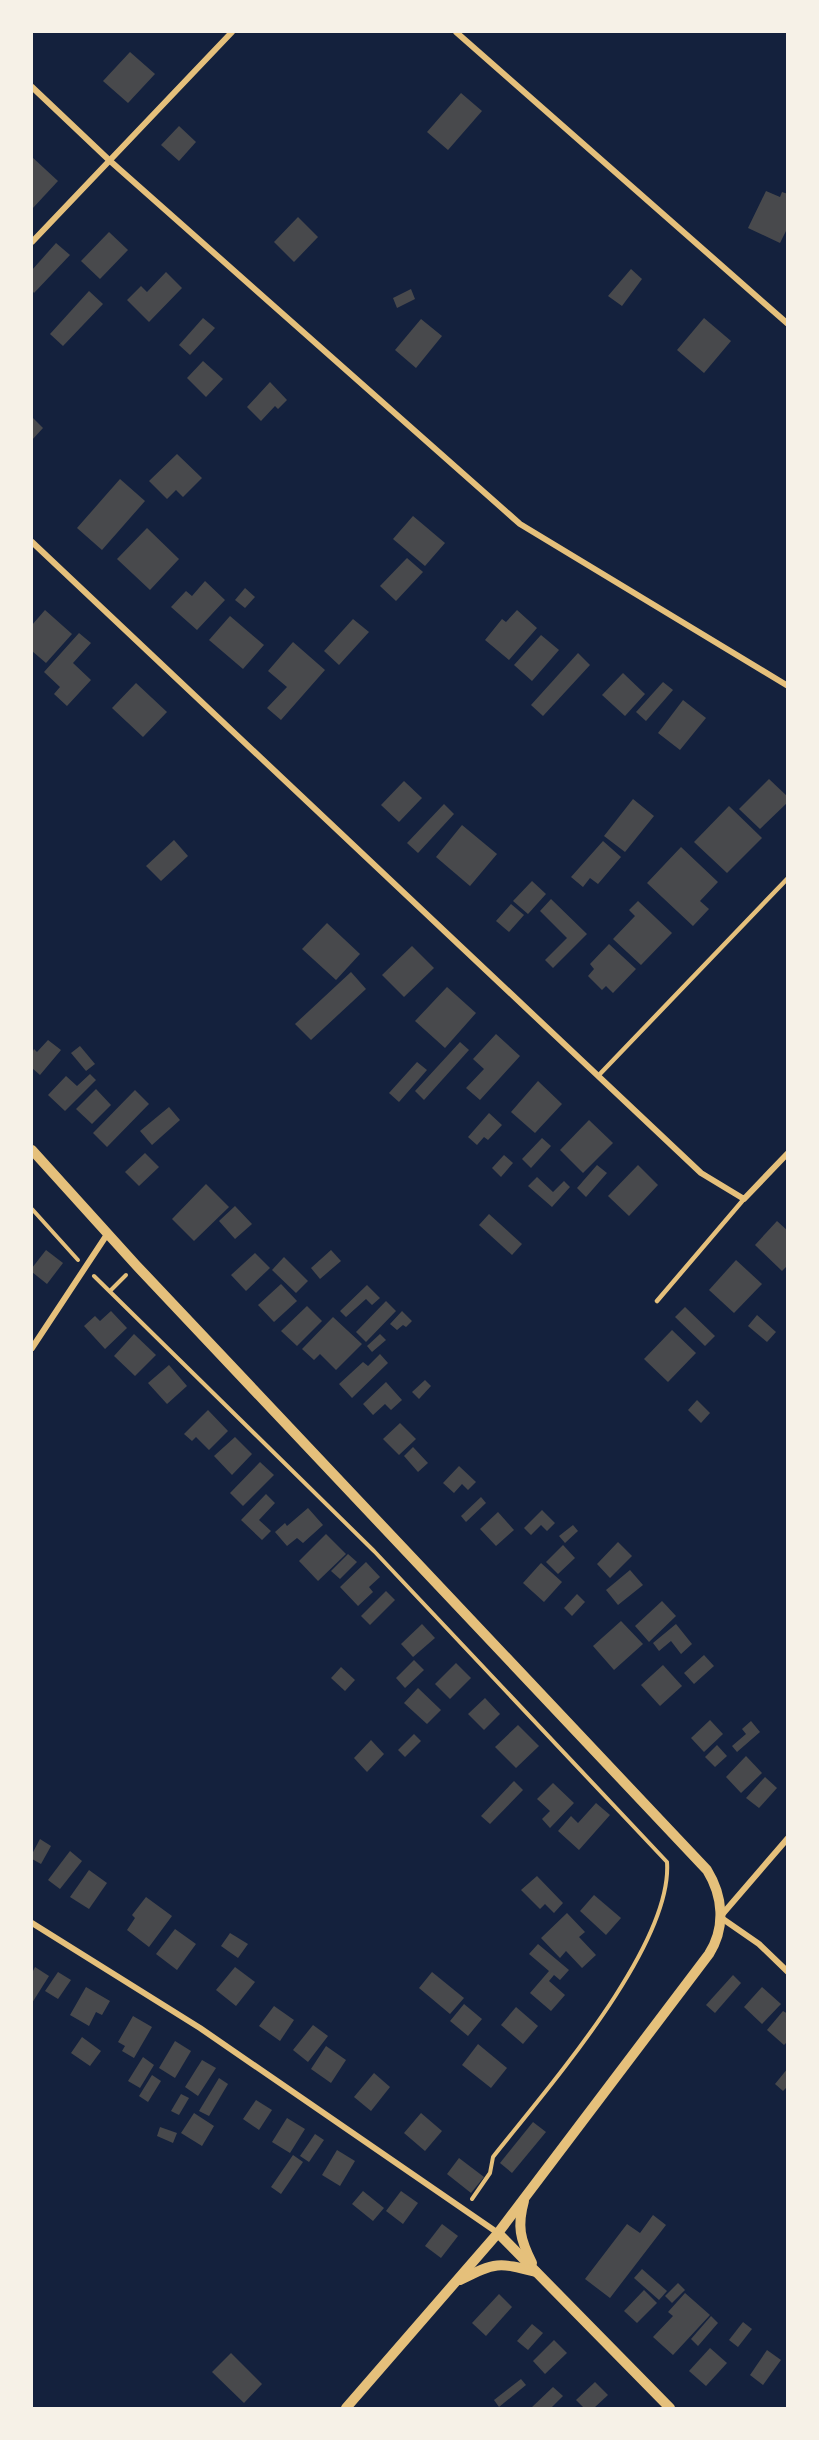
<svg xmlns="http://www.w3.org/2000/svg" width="819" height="2440" viewBox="0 0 819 2440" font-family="Lato,sans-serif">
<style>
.building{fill:#48494c}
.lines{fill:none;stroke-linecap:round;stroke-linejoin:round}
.path{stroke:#e5c07b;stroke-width:4}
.service{stroke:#e5c07b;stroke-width:4.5}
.minor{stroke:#e5c07b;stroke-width:6}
.tertiary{stroke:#e5c07b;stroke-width:10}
</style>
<rect width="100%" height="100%" fill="#14213d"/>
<g class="building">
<polygon points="130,52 155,74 128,103 103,81"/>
<polygon points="461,93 482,111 448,150 427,132"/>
<polygon points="179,126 196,142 179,161 161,145"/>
<polygon points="32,157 58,181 32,209"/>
<polygon points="766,191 780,197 782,192 788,194 788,227 780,243 748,228"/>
<polygon points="298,217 318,237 294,262 274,242"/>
<polygon points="109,232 128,250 100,279 81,261"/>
<polygon points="56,243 70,255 34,293 32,290 32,270"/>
<polygon points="631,269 642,279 622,306 608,296"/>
<polygon points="166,272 182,288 149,322 127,300 141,286 147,292"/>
<polygon points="411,289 415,299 397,308 393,298"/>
<polygon points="89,291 103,304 63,346 50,334"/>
<polygon points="203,318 215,328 190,355 179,345"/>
<polygon points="704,318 731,341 704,373 677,350"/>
<polygon points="421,319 442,336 416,368 395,350"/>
<polygon points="203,361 223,379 206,397 187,378"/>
<polygon points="270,382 287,400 278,409 275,406 261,421 247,407"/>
<polygon points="32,417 43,428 32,440"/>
<polygon points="177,454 202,478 183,497 176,490 167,499 149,481"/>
<polygon points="120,479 145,501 102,550 77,528"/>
<polygon points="413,516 445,543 425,566 393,539"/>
<polygon points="147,528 179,559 150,590 117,559"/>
<polygon points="407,558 423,572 396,601 380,586"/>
<polygon points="205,581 225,600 197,630 171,607 186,591 192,596"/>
<polygon points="245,588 255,597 245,608 235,600"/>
<polygon points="45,610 72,634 46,663 32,651 32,625"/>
<polygon points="517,610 537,628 509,660 485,640 502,619 506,622"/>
<polygon points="230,616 264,645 243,669 209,640"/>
<polygon points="353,619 369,632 339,665 324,651"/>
<polygon points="79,633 91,643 73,663 91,680 67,706 54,694 60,687 44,672"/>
<polygon points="541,635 559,650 532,681 514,665"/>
<polygon points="293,642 325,670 281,720 267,708 287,687 268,671"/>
<polygon points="578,653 590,665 543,716 531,705"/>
<polygon points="623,673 645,694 625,716 602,695"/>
<polygon points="663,682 673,690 646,721 636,712"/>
<polygon points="136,683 167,712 143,737 112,708"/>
<polygon points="683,700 706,718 680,750 658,733"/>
<polygon points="769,779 788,797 788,802 760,829 739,809"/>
<polygon points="404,781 422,798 399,822 381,805"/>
<polygon points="633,799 654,816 625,852 604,836"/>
<polygon points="444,804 454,814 418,853 407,843"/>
<polygon points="729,806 762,838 727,873 694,842"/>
<polygon points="462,825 497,854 470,886 436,857"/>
<polygon points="174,840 188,856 161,881 146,866"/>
<polygon points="603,841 621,857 598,884 590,878 583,887 571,877"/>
<polygon points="681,847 718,882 700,901 709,909 693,926 647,883"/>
<polygon points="532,881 546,894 528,914 513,901"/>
<polygon points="551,899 587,934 553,968 545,960 567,938 540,911"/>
<polygon points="638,901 672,933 641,965 613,939 635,916 629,910"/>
<polygon points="511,904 524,915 509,932 496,921"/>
<polygon points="327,923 360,954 336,980 302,949"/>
<polygon points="609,944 636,969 613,993 606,986 602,990 588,976 594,969 590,964"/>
<polygon points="412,946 434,968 404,997 382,975"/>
<polygon points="351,972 366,989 311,1040 295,1024"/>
<polygon points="447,987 476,1013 445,1048 415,1021"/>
<polygon points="496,1034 520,1056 480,1100 466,1088 484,1069 473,1059"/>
<polygon points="48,1040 61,1050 40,1075 32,1068 32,1053 34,1049 37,1052"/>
<polygon points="460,1042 469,1050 424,1100 415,1091"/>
<polygon points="80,1046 95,1064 86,1071 71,1053"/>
<polygon points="417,1062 427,1070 399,1102 389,1093"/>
<polygon points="90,1074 96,1080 65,1111 48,1095 66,1076 77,1086"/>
<polygon points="538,1081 562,1104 535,1133 511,1112"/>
<polygon points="96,1089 111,1105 92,1124 76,1109"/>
<polygon points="135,1090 149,1104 107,1147 93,1133"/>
<polygon points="169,1107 180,1120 152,1145 140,1131"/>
<polygon points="489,1113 502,1125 488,1140 484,1137 477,1145 468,1137"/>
<polygon points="589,1120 613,1143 583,1173 560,1150"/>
<polygon points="542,1138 551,1146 531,1168 522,1159"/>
<polygon points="145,1153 159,1167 139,1186 125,1172"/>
<polygon points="504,1155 513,1163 501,1177 492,1168"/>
<polygon points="597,1165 607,1173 586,1197 577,1188"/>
<polygon points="638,1165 658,1185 629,1216 608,1196"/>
<polygon points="537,1177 553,1192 564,1181 570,1187 552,1207 528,1186"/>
<polygon points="206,1184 229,1207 194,1241 172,1219"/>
<polygon points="235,1206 252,1224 235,1239 219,1221"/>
<polygon points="489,1214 522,1244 512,1255 479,1225"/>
<polygon points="777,1221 788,1231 788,1265 782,1271 755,1245"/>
<polygon points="46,1250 63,1263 47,1284 32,1272 32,1268"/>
<polygon points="331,1250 341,1261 320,1279 311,1268"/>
<polygon points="255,1253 270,1268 246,1291 231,1275"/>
<polygon points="284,1257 308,1281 296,1293 272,1270"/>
<polygon points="736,1260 762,1284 734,1313 709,1290"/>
<polygon points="281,1284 297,1301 274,1322 258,1305"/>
<polygon points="367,1285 380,1298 372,1305 366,1299 346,1317 340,1311"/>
<polygon points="386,1301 396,1311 366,1342 356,1332"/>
<polygon points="307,1306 322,1321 297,1346 281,1331"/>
<polygon points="685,1307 715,1336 705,1346 675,1317"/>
<polygon points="111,1311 127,1328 105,1349 84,1326 95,1316 100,1321"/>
<polygon points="402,1311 412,1321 406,1327 403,1325 397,1330 390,1324"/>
<polygon points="757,1315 776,1332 767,1342 748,1326"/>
<polygon points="333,1317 362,1344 336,1370 320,1354 314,1360 302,1349"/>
<polygon points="672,1330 696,1353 668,1382 644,1359"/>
<polygon points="134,1334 156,1355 135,1376 114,1356"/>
<polygon points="380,1334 386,1340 372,1352 367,1346"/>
<polygon points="380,1354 388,1363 352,1398 339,1384 363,1362 368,1366"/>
<polygon points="169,1365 187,1386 167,1404 148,1383"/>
<polygon points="425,1380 431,1386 419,1399 412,1392"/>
<polygon points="386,1382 402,1400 391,1410 385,1404 373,1415 363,1404"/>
<polygon points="697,1400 710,1413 701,1423 688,1410"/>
<polygon points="208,1410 228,1431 209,1450 196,1437 192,1441 184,1434"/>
<polygon points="400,1423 416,1439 399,1455 383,1439"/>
<polygon points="235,1437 252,1454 232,1475 214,1456"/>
<polygon points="413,1447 428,1463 418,1472 404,1456"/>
<polygon points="260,1462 274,1475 243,1506 230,1493"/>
<polygon points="459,1466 476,1482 468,1490 462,1484 454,1493 443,1483"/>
<polygon points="266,1494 275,1503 259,1520 271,1531 262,1540 241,1520"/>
<polygon points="481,1497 486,1503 466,1522 461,1516"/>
<polygon points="308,1508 323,1525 303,1543 297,1538 287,1546 275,1532 285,1523 287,1526"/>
<polygon points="542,1510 555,1523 547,1531 541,1525 531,1535 524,1528"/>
<polygon points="498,1512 514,1530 496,1546 480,1529"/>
<polygon points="573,1525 578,1531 565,1543 559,1536"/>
<polygon points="326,1534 346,1554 318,1581 299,1561"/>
<polygon points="618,1542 632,1556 610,1578 597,1564"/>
<polygon points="563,1545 575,1558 558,1574 546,1562"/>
<polygon points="348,1554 357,1562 340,1579 331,1571"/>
<polygon points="366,1562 380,1577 369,1587 373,1592 358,1606 340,1587"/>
<polygon points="541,1563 562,1582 544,1602 523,1583"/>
<polygon points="630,1570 643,1585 618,1605 606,1590"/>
<polygon points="386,1591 395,1600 370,1625 361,1616"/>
<polygon points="577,1594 585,1602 572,1616 564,1608"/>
<polygon points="662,1601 676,1616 649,1642 635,1626"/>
<polygon points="621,1621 643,1644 614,1670 593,1646"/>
<polygon points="422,1624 435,1638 413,1657 401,1644"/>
<polygon points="676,1624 692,1644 681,1654 671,1641 659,1651 653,1643"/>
<polygon points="704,1655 714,1666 694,1684 684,1673"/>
<polygon points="414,1660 424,1670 405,1688 396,1678"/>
<polygon points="456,1663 471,1678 450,1699 435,1684"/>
<polygon points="663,1665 682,1686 660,1706 641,1685"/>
<polygon points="341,1667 355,1680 345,1691 331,1678"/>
<polygon points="418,1688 441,1710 427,1724 404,1703"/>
<polygon points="485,1698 500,1714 484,1730 468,1714"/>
<polygon points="710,1720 723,1734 704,1752 691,1738"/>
<polygon points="751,1721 760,1732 737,1752 732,1746 746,1734 742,1729"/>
<polygon points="518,1725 539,1746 516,1768 495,1747"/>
<polygon points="414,1734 421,1741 405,1757 398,1750"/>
<polygon points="371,1740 384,1754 367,1772 354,1758"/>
<polygon points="717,1745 727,1756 715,1767 705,1757"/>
<polygon points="746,1756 762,1773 741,1793 726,1777"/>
<polygon points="765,1777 777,1788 759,1808 746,1798"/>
<polygon points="514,1781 523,1790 490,1824 481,1816"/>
<polygon points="553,1783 574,1803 550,1828 542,1819 550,1811 537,1799"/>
<polygon points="596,1803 610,1815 579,1850 558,1831 571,1816 578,1823"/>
<polygon points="40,1839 51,1846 41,1864 32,1859 32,1854"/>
<polygon points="70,1851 82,1861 60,1889 48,1880"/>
<polygon points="89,1870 107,1883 89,1909 70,1897"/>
<polygon points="537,1876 563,1903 554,1913 545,1904 540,1909 521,1890"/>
<polygon points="594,1895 621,1918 606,1935 580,1911"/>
<polygon points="146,1897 172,1916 149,1947 127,1930 135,1918 132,1915"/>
<polygon points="567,1913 585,1932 579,1937 596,1955 582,1968 566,1951 560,1958 541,1938"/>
<polygon points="175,1929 196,1944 177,1970 156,1954"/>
<polygon points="230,1933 248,1944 238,1958 221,1946"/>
<polygon points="538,1944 569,1970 560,1980 554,1975 549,1981 565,1995 551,2011 530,1993 549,1971 529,1954"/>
<polygon points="35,1967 49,1976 32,2003 32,1973"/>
<polygon points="235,1967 255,1982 236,2006 216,1990"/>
<polygon points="58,1972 71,1980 58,1999 45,1991"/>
<polygon points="432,1972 464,1998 450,2014 419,1988"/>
<polygon points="733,1975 741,1983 715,2013 706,2005"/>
<polygon points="86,1987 110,2001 102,2015 96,2012 89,2026 70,2015"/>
<polygon points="762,1987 781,2004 762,2024 744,2007"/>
<polygon points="464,2004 482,2019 468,2036 450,2021"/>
<polygon points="274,2006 294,2020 280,2041 259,2026"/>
<polygon points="516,2007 538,2026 523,2044 501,2025"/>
<polygon points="783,2011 788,2014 788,2041 784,2045 767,2030"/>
<polygon points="133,2016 152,2027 134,2058 122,2051 125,2046 118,2042"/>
<polygon points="313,2025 328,2036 308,2062 293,2050"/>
<polygon points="82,2037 101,2051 90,2066 71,2053"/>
<polygon points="175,2041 191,2051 175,2078 159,2068"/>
<polygon points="478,2044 507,2068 491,2088 462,2065"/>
<polygon points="326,2046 346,2060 331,2083 311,2069"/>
<polygon points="143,2057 154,2065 140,2088 128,2081"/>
<polygon points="202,2060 216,2068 198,2096 185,2087"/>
<polygon points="788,2068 788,2086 783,2091 775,2084"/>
<polygon points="374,2073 390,2087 371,2111 354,2097"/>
<polygon points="152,2075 161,2081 148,2102 139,2096"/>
<polygon points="219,2078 228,2084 209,2116 199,2111"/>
<polygon points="181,2094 189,2098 179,2115 171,2111"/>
<polygon points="256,2100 272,2110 259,2130 243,2119"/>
<polygon points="194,2113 214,2126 202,2146 181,2133"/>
<polygon points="421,2113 442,2131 425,2151 404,2133"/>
<polygon points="287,2118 305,2129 290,2153 272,2142"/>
<polygon points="533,2122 546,2132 512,2173 500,2163"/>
<polygon points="160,2127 177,2133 173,2143 157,2136"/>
<polygon points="315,2134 324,2140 309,2162 300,2156"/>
<polygon points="337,2150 355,2161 340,2186 322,2175"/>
<polygon points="293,2155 303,2162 281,2194 271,2187"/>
<polygon points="459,2158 484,2177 471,2193 447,2174"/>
<polygon points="363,2191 384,2208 373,2221 352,2204"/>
<polygon points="401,2191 418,2203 403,2224 386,2211"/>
<polygon points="653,2215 666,2225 610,2298 585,2279 627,2224 640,2233"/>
<polygon points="442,2224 458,2236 441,2258 425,2246"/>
<polygon points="642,2269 667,2291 659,2300 634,2278"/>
<polygon points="678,2283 685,2290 672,2303 665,2296"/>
<polygon points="644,2290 657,2303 637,2323 624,2311"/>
<polygon points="685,2293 710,2315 673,2355 653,2337 673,2316 668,2312"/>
<polygon points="499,2294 512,2307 486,2336 472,2323"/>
<polygon points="711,2316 718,2323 698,2346 691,2339"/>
<polygon points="743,2322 752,2329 738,2347 729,2340"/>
<polygon points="532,2324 543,2333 528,2350 517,2341"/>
<polygon points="554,2340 567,2353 545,2374 533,2361"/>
<polygon points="710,2348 727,2363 706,2386 689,2371"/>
<polygon points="767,2350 781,2360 763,2385 750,2375"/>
<polygon points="231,2353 262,2384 244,2403 212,2372"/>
<polygon points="521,2379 526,2385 499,2407 494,2400"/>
<polygon points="595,2382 608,2395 594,2408 584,2408 576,2400"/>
<polygon points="553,2387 563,2396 551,2408 531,2408"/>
</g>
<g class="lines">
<g class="path">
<polyline points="32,1209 78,1260"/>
<path d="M 94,1276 L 374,1551 L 667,1862 C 673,1946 545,2091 493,2157 L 490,2173 L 472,2199"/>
<polyline points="110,1291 126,1275"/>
</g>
<g class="service">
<polyline points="598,1076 788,878"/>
<polyline points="657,1301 744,1199"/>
</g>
<g class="minor">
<polyline points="456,32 788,324"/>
<polyline points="32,87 109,160 520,524 788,686"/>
<polyline points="32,242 232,32"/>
<polyline points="32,542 701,1173 744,1199 788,1153"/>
<polyline points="32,1348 108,1233"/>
<polyline points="788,1838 720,1917 759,1944 788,1972"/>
<polyline points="32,1923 200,2028 498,2233"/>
</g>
<g class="tertiary">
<path d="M 32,1150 L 136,1265 L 707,1870 C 723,1896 726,1927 709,1954 L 498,2233 L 346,2408"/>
<path d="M 524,2201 C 517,2226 520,2239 532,2263"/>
<polyline points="498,2233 670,2408"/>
<path d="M 460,2280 C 496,2262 498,2262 536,2272"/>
</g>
</g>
<rect width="819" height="2440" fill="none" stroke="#f6f1e7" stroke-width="66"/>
</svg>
